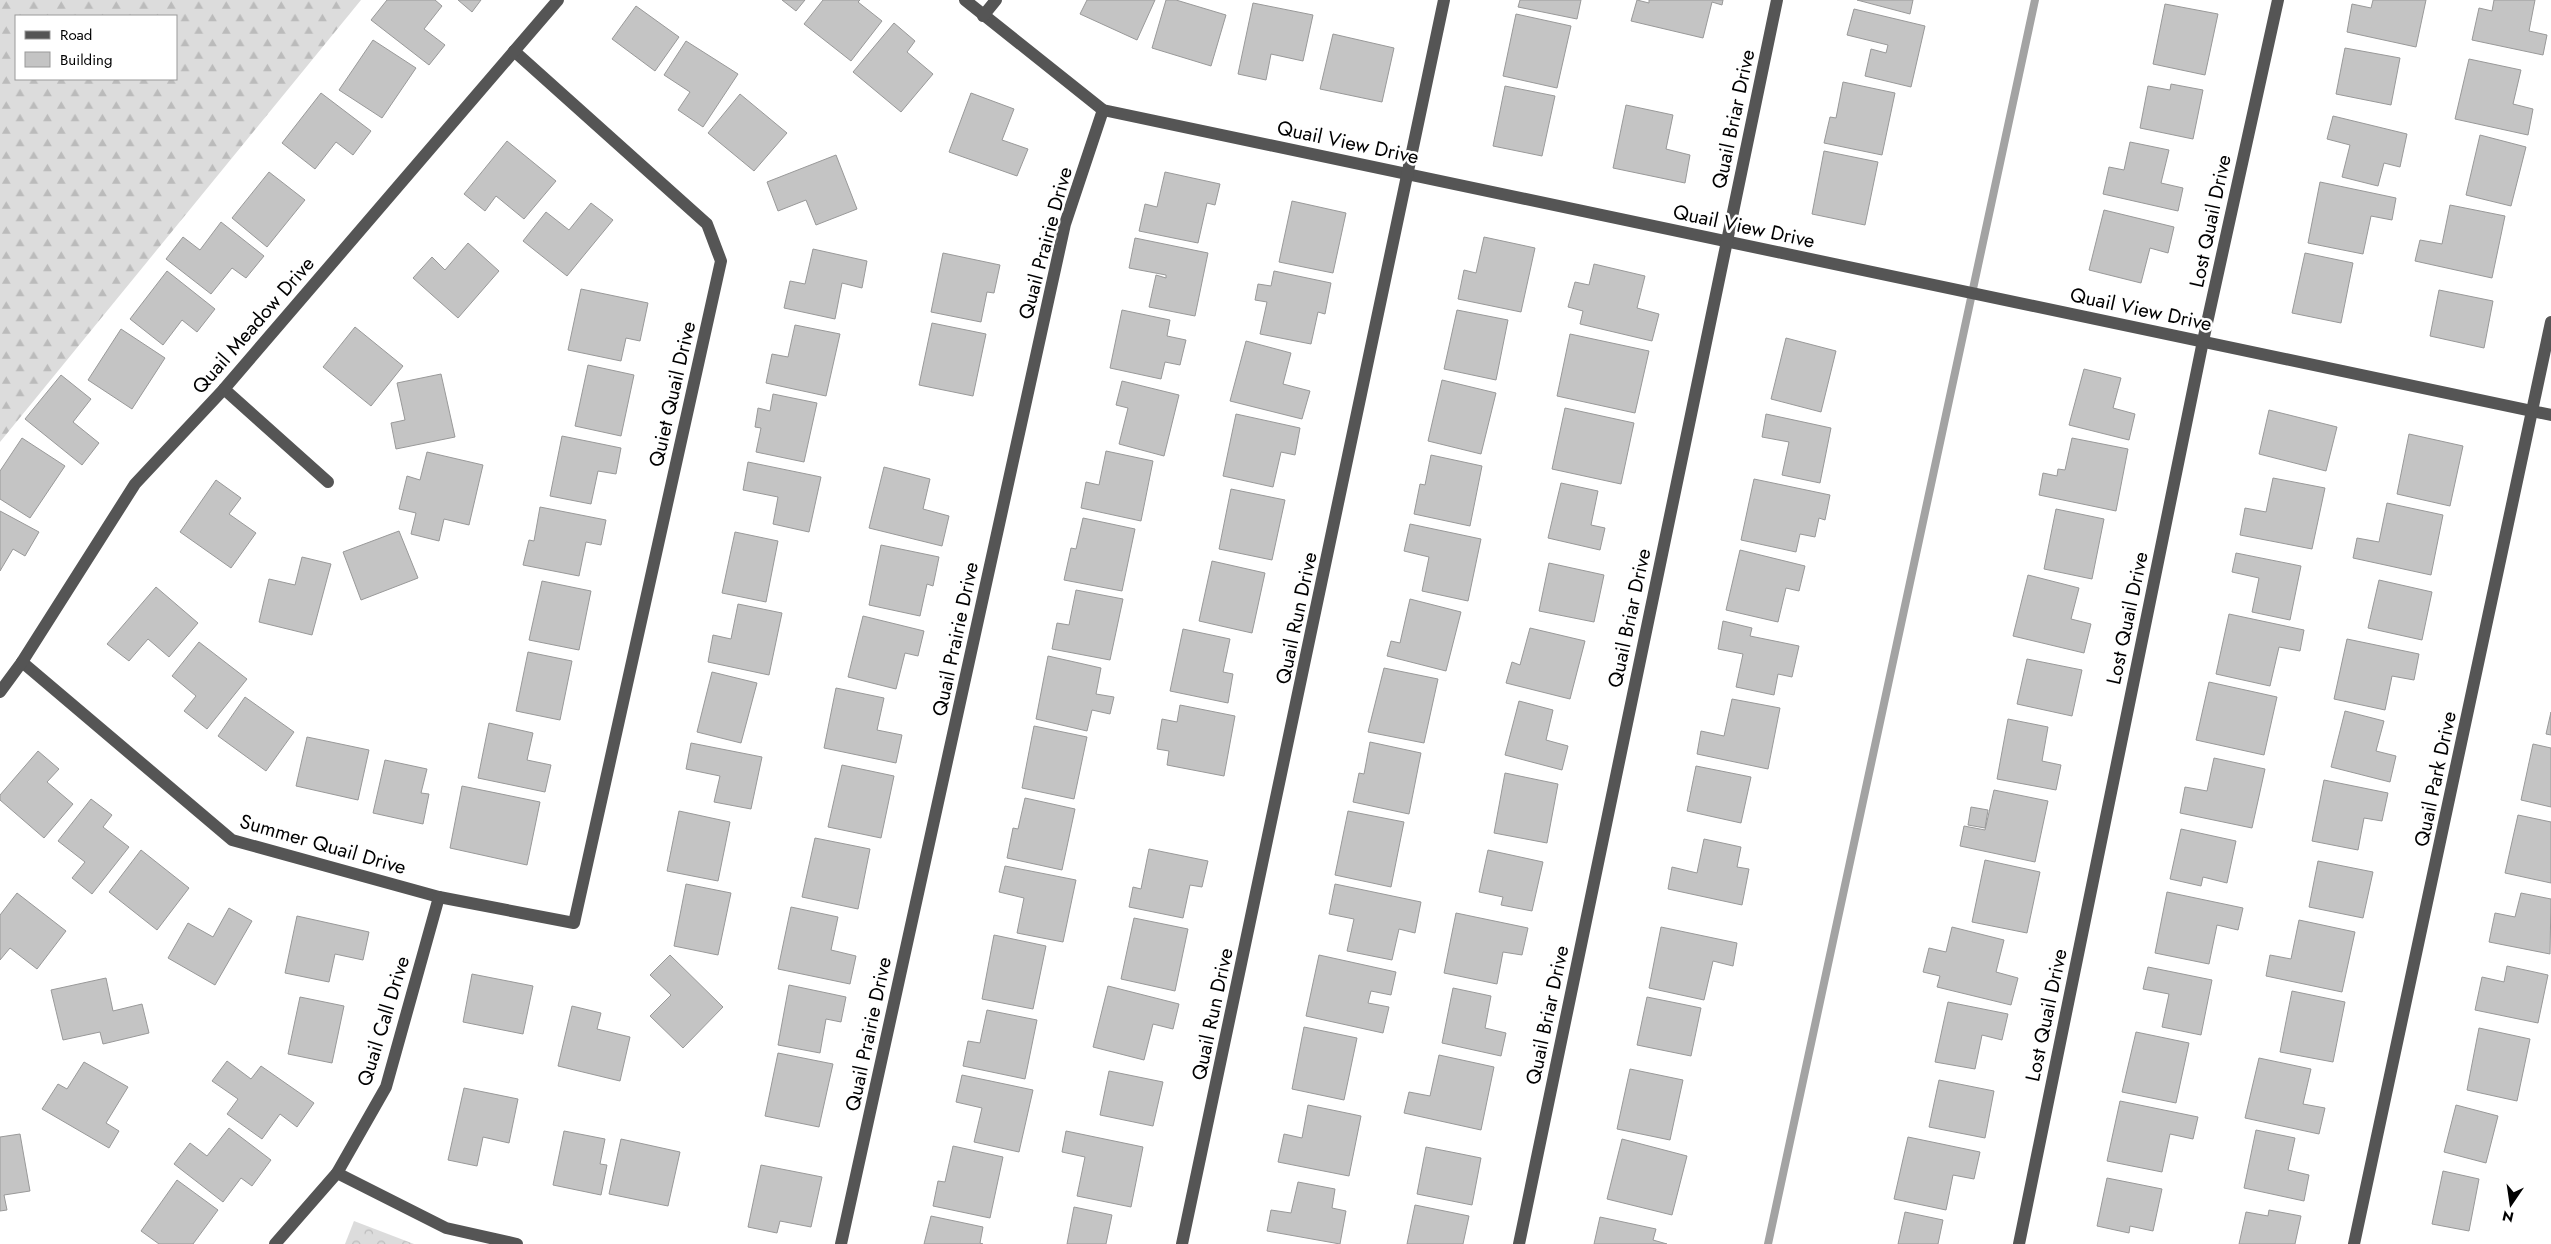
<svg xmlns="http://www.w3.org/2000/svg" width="2551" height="1244" viewBox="0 0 2551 1244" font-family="Jost,sans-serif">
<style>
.forest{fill:url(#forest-firs);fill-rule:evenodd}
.park{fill:url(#park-crowns)}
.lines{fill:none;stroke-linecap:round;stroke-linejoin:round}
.stream{stroke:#a3a3a3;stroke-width:8}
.building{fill:#c4c4c4;stroke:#999}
.minor{stroke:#555;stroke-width:12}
.labels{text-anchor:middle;stroke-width:5;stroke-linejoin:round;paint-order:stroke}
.street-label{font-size:20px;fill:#000;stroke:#fff}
</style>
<defs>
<pattern id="forest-firs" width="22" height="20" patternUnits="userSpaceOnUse" patternTransform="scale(1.25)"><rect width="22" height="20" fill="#dcdcdc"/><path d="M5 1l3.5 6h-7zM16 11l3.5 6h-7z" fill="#bbb"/></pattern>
<pattern id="park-crowns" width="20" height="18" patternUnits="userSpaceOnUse" patternTransform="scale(1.25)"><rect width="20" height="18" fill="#dcdcdc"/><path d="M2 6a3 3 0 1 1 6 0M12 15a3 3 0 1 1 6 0" fill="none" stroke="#bbb"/></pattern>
</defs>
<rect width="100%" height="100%" fill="#fff"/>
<path class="forest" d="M 0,0 L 361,0 L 0,442 ZM 16,16 L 176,16 L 176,79 L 16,79 Z"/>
<polygon class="park" points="354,1221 414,1244 345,1244"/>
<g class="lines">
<polyline class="stream" points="1768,1244 2035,0"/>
</g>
<g class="building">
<polygon points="387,0 435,0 442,6 424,29 445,45 429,65 371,20"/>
<polygon points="458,0 481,0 472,12"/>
<polygon points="782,0 805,0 796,11"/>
<polygon points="823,0 860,0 858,2 882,21 851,61 804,24"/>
<polygon points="1087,0 1155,0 1137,40 1080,14"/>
<polygon points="1166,0 1176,0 1226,15 1211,66 1152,48"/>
<polygon points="1520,0 1581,0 1577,19 1518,7"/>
<polygon points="1637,0 1649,3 1649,0 1723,0 1722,5 1712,2 1703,38 1631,21"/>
<polygon points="1857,0 1913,0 1910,14"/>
<polygon points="2373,0 2426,0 2416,47 2347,32 2352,4 2371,8"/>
<polygon points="2494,0 2535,0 2529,31 2547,35 2543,55 2472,40 2479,8 2492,11"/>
<polygon points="1253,3 1313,15 1303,61 1271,54 1266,80 1238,74"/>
<polygon points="2165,4 2218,14 2205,75 2153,64"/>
<polygon points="636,6 679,37 655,71 612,39"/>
<polygon points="1854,9 1925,26 1911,87 1865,76 1871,49 1886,53 1888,45 1847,35"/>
<polygon points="1516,14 1571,26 1557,88 1503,76"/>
<polygon points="894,23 915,41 907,52 933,74 901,112 853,72"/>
<polygon points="1333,34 1394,48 1382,102 1320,89"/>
<polygon points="373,40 416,68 382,118 339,90"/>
<polygon points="686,41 738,74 703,127 678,110 690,92 664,75"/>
<polygon points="2345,48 2400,58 2391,105 2336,94"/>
<polygon points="2469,59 2521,70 2513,104 2533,109 2528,135 2455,119"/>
<polygon points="1843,82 1895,93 1882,155 1824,143 1830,117 1836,118"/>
<polygon points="2171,84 2203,90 2193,139 2140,128 2148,86 2170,90"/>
<polygon points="1505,86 1555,96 1542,156 1493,146"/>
<polygon points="321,93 371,131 353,155 336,142 315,169 282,143"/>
<polygon points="971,93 1014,109 1002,140 1028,149 1017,176 949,152"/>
<polygon points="740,94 787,133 754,171 708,133"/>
<polygon points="1626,105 1673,115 1666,149 1690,155 1685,183 1613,168"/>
<polygon points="2333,116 2407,134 2400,167 2384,163 2378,186 2342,177 2350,145 2327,139"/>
<polygon points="2480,135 2526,147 2511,206 2466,195"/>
<polygon points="507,141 556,181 524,219 496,196 485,211 464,194"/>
<polygon points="2130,142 2169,150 2161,183 2183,188 2178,211 2103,194 2109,167 2124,170"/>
<polygon points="1824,151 1878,162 1865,225 1812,214"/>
<polygon points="836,155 857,209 816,225 806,200 778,211 767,182"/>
<polygon points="269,172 305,200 267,247 232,218"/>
<polygon points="1165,172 1220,184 1215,205 1207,203 1198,243 1139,231 1145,204 1157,207"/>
<polygon points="2320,182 2396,198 2392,220 2371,216 2363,254 2308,243"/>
<polygon points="1292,201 1346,213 1333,273 1279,262"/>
<polygon points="591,203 613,220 567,276 523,241 546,212 569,230"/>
<polygon points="2450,205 2505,216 2492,278 2415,261 2420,240 2442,244"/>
<polygon points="2104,210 2174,227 2168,253 2150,248 2141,283 2089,270"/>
<polygon points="221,222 264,256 246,278 232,268 211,294 166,259 183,237 200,250"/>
<polygon points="1484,237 1535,248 1521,312 1458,299 1464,270 1476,273"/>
<polygon points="1135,238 1208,253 1195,316 1149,307 1156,275 1166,278 1166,275 1129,268"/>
<polygon points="468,243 499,271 458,318 413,278 432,257 445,270"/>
<polygon points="813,249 867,261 862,288 842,283 835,319 784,308 790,281 805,284"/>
<polygon points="943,253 1000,265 994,293 987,292 981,322 931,312"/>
<polygon points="2305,253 2353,263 2341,323 2292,313"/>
<polygon points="1594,264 1645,276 1637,308 1659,314 1652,341 1580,324 1583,311 1568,307 1575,282 1589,285"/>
<polygon points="167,271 215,309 197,332 182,320 163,345 130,319"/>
<polygon points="1274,271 1331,283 1325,314 1318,312 1311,344 1260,334 1267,302 1255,300 1258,284 1271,286"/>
<polygon points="581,289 648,303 640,341 626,338 621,361 568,350"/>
<polygon points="2439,290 2493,301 2484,348 2430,336"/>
<polygon points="1122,310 1170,320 1167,336 1186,340 1180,365 1165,362 1161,379 1110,368"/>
<polygon points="1457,310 1508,320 1496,380 1444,369"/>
<polygon points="932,323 986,334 973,396 919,385"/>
<polygon points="795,325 840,334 826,396 766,383 772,354 788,357"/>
<polygon points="355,327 403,366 371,406 323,367"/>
<polygon points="121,329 165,358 132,409 88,380"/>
<polygon points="1570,334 1649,351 1635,413 1557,396"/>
<polygon points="1786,338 1836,351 1821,412 1771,399"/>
<polygon points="1246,341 1291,353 1283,384 1310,391 1302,419 1230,401"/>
<polygon points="588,365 634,375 621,436 575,426"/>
<polygon points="2084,369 2121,378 2113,408 2135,414 2129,440 2069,425"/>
<polygon points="441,374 455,437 396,449 391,423 405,420 397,383"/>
<polygon points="61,375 91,399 73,422 99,443 82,465 25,419"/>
<polygon points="1442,380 1496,393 1481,454 1428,441"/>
<polygon points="1122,381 1179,395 1164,456 1119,444 1128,408 1116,405"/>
<polygon points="773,394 817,403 804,462 756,452 761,428 755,427 758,408 770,411"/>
<polygon points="1565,408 1634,423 1621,484 1552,469"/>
<polygon points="2269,410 2337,427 2326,471 2259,454"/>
<polygon points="1236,414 1300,428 1295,455 1281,452 1273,487 1223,476"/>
<polygon points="1766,414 1831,428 1820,483 1782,475 1789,442 1762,437"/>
<polygon points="2409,434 2463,446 2450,506 2397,494"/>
<polygon points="562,436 621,448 616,474 598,471 591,504 550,496"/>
<polygon points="22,438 65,466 30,518 0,499 0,471"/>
<polygon points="2072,438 2128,449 2116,511 2039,495 2043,473 2057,476 2058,469 2065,470"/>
<polygon points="1106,451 1153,461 1141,521 1081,508 1086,482 1099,485"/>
<polygon points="427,452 483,465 469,525 444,519 439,541 411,534 416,513 399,509 407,476 420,480"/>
<polygon points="1431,455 1482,466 1470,526 1414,514 1420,484 1425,485"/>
<polygon points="748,462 821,477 809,532 773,524 778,497 743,490"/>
<polygon points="884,467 930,479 923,509 949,516 942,546 869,528"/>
<polygon points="2273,478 2325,488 2312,549 2240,535 2245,508 2266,512"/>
<polygon points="1754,479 1830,495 1825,520 1819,518 1815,537 1800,534 1796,552 1741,540"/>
<polygon points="216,480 241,498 229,514 256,533 231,568 180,532"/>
<polygon points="1561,483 1598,491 1591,525 1605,528 1600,550 1548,538"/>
<polygon points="1231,489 1285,500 1272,560 1219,549"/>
<polygon points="2387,503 2443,515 2431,575 2353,558 2357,538 2379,542"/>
<polygon points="540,507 606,520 601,545 586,542 579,576 523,565 529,540 534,541"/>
<polygon points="2056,509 2104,519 2092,579 2044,569"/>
<polygon points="0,511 39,532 25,556 13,549 0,571"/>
<polygon points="1083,518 1135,529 1122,591 1064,580 1071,548 1076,549"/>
<polygon points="1410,524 1481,539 1468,601 1422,591 1429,557 1404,551"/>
<polygon points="399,531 418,578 361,600 343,552"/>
<polygon points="735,532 778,541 766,602 722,593"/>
<polygon points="881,545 939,557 933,586 927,584 920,616 869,605"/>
<polygon points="1740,550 1805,566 1799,591 1786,588 1778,622 1726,610"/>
<polygon points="2236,553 2301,566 2290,620 2252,612 2259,578 2232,572"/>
<polygon points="302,557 331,564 312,635 259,622 269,579 295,585"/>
<polygon points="1212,561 1265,573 1252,633 1199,621"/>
<polygon points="1549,563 1604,575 1594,622 1539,611"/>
<polygon points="2028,575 2079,588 2071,619 2091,624 2084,653 2013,636"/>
<polygon points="2379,580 2432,592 2422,640 2368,628"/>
<polygon points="542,581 591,591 579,650 529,640"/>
<polygon points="156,587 198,623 169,657 148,639 129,661 107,644"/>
<polygon points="1076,590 1123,599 1110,660 1052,649 1057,623 1069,625"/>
<polygon points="1410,599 1461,612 1446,671 1387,656 1391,641 1400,643"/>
<polygon points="738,604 782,613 769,675 708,662 713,635 731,639"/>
<polygon points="2229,614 2304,630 2300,651 2279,647 2270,686 2216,674"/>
<polygon points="863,616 924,631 918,656 905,653 896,689 848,677"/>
<polygon points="1723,621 1752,628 1750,636 1799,646 1792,677 1778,674 1774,695 1736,687 1743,654 1718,649"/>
<polygon points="1530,628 1585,641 1570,699 1506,683 1512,662 1520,665"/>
<polygon points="1183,629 1230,639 1223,672 1233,674 1228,703 1170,691"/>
<polygon points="2347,639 2419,654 2414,680 2392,676 2385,710 2334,699"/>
<polygon points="199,642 247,679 207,729 184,711 196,696 172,676"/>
<polygon points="528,652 572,661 560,720 516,711"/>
<polygon points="1048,656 1101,668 1096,694 1114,697 1110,714 1092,710 1087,731 1036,719"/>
<polygon points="2027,659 2082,670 2072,716 2017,704"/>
<polygon points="1384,668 1438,679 1424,743 1368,732"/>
<polygon points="712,672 757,683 741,743 697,732"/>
<polygon points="2209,682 2277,697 2264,755 2196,740"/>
<polygon points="836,688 884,698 877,730 902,735 896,763 824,748"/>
<polygon points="245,697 294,732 266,771 218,736"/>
<polygon points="1732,699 1780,708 1768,769 1697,754 1701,731 1724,736"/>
<polygon points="1519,701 1553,710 1546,740 1568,746 1562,770 1505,755"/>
<polygon points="1180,705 1235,716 1224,776 1167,765 1169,751 1157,749 1162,719 1177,722"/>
<polygon points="2345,711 2384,721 2376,751 2396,756 2390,782 2331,767"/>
<polygon points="2551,712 2551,735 2546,734"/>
<polygon points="2008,719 2048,727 2042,761 2061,765 2056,790 1997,779"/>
<polygon points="489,723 533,733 527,760 551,765 545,792 478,778"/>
<polygon points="1034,726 1087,737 1074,799 1022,788"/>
<polygon points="307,737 369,750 358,800 296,786"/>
<polygon points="1370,742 1421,753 1409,814 1353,802 1359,773 1364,774"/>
<polygon points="691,743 762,757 751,809 714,802 720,776 686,769"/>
<polygon points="2533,744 2551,748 2551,807 2521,800"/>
<polygon points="38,751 59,769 47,782 73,804 44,838 0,800 0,795"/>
<polygon points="2214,758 2265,769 2252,828 2180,813 2185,787 2207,791"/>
<polygon points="385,760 427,769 421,793 429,794 423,824 373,813"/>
<polygon points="842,765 894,776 881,838 828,827"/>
<polygon points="1696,766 1751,777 1741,823 1687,811"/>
<polygon points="1505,773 1558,784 1547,843 1494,833"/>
<polygon points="2324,780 2388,793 2382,821 2364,818 2358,850 2312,841"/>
<polygon points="462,786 540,802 527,865 450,848"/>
<polygon points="1994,790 2048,801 2035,862 1960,846 1964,826 1985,830"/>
<polygon points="1025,798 1075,809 1062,870 1007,858 1013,828 1018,829"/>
<polygon points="91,799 112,815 103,827 129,847 92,894 72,878 85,862 58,841"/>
<polygon points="1971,807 1988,810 1985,828 1968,825"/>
<polygon points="679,811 730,822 718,881 667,871"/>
<polygon points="1348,811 1404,822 1391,887 1335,875"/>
<polygon points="2518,815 2551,822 2551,883 2505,873"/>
<polygon points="2181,829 2236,841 2227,883 2203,877 2201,886 2170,879"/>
<polygon points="815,838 870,849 858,909 802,897"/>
<polygon points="1704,839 1741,847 1737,867 1749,869 1742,905 1668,889 1672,867 1697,873"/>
<polygon points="1149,849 1208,861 1202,887 1190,885 1183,918 1129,907 1133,887 1141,889"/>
<polygon points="141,850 189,888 157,930 109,892"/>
<polygon points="1488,850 1543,862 1532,911 1501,905 1503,897 1479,892"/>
<polygon points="1985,860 2040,872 2027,933 1972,922"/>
<polygon points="2318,861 2373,872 2363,918 2309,907"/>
<polygon points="1005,866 1076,880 1063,942 1017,933 1024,898 999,892"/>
<polygon points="686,884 731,893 718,955 674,946"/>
<polygon points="1335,884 1421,902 1415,933 1399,929 1392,960 1347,951 1354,919 1329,914"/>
<polygon points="2167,892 2243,908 2238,930 2217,925 2209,964 2155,953"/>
<polygon points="17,893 66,931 37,969 10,948 0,960 0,915"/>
<polygon points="2521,893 2551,899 2550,954 2489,942 2495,913 2515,917"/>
<polygon points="791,907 838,917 831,950 856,956 850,984 778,969"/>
<polygon points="229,908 252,921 215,985 168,958 188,923 213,937"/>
<polygon points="1456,913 1528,928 1522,955 1503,952 1497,984 1444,973"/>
<polygon points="297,916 369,932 363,960 335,954 329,982 285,973"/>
<polygon points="1134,918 1188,929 1175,991 1121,979"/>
<polygon points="2299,920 2355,932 2342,992 2266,976 2270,955 2291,959"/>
<polygon points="1661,927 1737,943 1733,966 1713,961 1704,1000 1649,988"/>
<polygon points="1952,927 2004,940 1996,972 2018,978 2011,1005 1937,987 1940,976 1923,972 1929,948 1946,952"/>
<polygon points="994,935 1046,946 1033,1009 982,999"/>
<polygon points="670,955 723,1007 683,1048 650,1016 671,995 650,975"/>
<polygon points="1319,955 1396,972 1391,995 1371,991 1368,1003 1389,1007 1383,1033 1306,1016"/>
<polygon points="2507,966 2548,975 2538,1023 2475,1010 2482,977 2504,982"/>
<polygon points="2148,967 2212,980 2201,1035 2162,1027 2169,994 2143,989"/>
<polygon points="472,974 533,986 523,1034 463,1022"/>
<polygon points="106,978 113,1011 142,1004 149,1033 103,1044 100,1032 63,1040 51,990"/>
<polygon points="789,985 846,997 841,1022 826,1019 820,1053 778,1045"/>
<polygon points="1108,986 1179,1004 1173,1029 1153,1024 1144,1060 1093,1047"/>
<polygon points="1453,988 1491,996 1485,1028 1506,1033 1501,1056 1442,1043"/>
<polygon points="2292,991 2345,1002 2333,1062 2280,1052"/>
<polygon points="300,997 344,1006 332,1063 288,1054"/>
<polygon points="1647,997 1701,1008 1691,1056 1637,1045"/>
<polygon points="1948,1002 2008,1014 2002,1040 1982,1035 1975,1069 1935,1062"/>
<polygon points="572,1006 601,1013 597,1029 630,1037 620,1081 558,1066"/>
<polygon points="987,1010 1037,1020 1025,1079 963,1066 968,1041 980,1043"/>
<polygon points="1304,1027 1357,1038 1344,1100 1292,1089"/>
<polygon points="2479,1028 2530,1039 2517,1101 2467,1090"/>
<polygon points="2136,1032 2189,1043 2176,1103 2122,1092"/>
<polygon points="778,1053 833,1064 819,1127 765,1116"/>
<polygon points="1439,1055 1494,1067 1481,1130 1404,1113 1409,1092 1430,1096"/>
<polygon points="2259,1058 2311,1069 2303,1104 2325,1108 2319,1134 2245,1118"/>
<polygon points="227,1061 251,1079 261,1066 314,1103 297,1127 280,1114 262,1139 227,1114 238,1099 212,1081"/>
<polygon points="84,1062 128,1087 106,1123 119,1131 109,1148 42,1109 58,1084 67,1089"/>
<polygon points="1630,1069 1683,1080 1670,1140 1617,1129"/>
<polygon points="1109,1071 1163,1082 1153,1126 1100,1115"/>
<polygon points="962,1075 1033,1090 1019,1152 974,1142 982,1108 956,1102"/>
<polygon points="1939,1080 1994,1091 1985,1138 1929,1127"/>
<polygon points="464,1088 518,1099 509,1143 483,1137 477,1166 448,1160"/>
<polygon points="2120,1101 2198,1117 2193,1139 2170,1134 2162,1172 2107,1161"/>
<polygon points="1308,1105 1361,1116 1349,1176 1278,1162 1284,1134 1302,1138"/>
<polygon points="2456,1105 2498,1116 2486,1163 2444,1152"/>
<polygon points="229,1128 271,1160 252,1186 241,1178 223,1202 174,1164 190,1143 207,1156"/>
<polygon points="2256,1130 2295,1138 2288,1170 2309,1175 2304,1201 2244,1188"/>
<polygon points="564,1131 605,1139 600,1164 607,1165 601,1195 553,1185"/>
<polygon points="1066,1131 1143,1147 1131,1207 1077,1196 1085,1157 1062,1152"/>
<polygon points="20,1134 30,1191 4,1195 7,1210 0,1211 0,1137"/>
<polygon points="1908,1137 1980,1152 1974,1179 1953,1175 1946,1210 1894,1199"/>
<polygon points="621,1139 680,1152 668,1206 609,1194"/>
<polygon points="1622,1139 1687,1156 1672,1215 1607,1199"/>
<polygon points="953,1146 1003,1157 990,1218 933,1206 938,1181 945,1182"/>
<polygon points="1426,1147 1481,1158 1472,1205 1417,1194"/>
<polygon points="761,1165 822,1177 811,1227 780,1221 777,1233 748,1227"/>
<polygon points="2443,1171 2479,1179 2469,1231 2432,1224"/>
<polygon points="2107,1178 2162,1189 2153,1231 2130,1226 2129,1233 2097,1226"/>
<polygon points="177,1180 218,1210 193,1244 159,1244 141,1231"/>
<polygon points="1298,1182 1335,1189 1332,1208 1346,1211 1340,1244 1267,1231 1271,1210 1291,1213"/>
<polygon points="1415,1205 1469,1216 1463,1244 1407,1244"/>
<polygon points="1074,1207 1112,1215 1106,1244 1067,1244"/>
<polygon points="2269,1210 2301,1216 2295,1244 2239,1244 2246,1212 2268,1216"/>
<polygon points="1905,1212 1943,1220 1938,1244 1898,1244"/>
<polygon points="931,1216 983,1227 980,1243 983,1244 924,1244"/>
<polygon points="1600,1217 1656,1229 1653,1240 1667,1244 1594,1244"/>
</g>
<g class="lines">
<g class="minor">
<polyline points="965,0 1103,110 2551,415"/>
<polyline points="983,16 996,0"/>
<polyline points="224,389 328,482"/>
<polyline points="22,662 232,840 439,897 574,923 721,261 707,224 514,51"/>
<polyline points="0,692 22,662 135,484 224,389 558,0"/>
<polyline points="337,1173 446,1228 517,1244"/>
<polyline points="275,1244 337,1173 386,1087 439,897"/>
<polyline points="841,1244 1065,224 1103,110"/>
<polyline points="1182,1244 1444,0"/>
<polyline points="1519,1244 1777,0"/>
<polyline points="2019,1244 2203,341 2278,0"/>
<polyline points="2354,1244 2551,322"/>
</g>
</g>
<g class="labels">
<g class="street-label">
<text transform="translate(1733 119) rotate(-78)" y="7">Quail Briar Drive</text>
<text transform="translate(1348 142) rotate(12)" y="7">Quail View Drive</text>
<text transform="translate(2210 221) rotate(-78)" y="7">Lost Quail Drive</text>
<text transform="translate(1744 226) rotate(12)" y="7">Quail View Drive</text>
<text transform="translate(1045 243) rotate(-75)" y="7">Quail Prairie Drive</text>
<text transform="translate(2141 309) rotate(12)" y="7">Quail View Drive</text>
<text transform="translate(253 325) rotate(-49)" y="7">Quail Meadow Drive</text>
<text transform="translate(672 394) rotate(-77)" y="7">Quiet Quail Drive</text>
<text transform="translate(1296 618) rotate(-78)" y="7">Quail Run Drive</text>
<text transform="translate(1629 618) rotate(-78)" y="7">Quail Briar Drive</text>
<text transform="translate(2127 618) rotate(-78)" y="7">Lost Quail Drive</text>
<text transform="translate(955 639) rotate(-78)" y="7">Quail Prairie Drive</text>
<text transform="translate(2435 779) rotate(-78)" y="7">Quail Park Drive</text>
<text transform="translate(323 844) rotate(16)" y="7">Summer Quail Drive</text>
<text transform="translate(1212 1014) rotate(-78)" y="7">Quail Run Drive</text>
<text transform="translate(1547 1015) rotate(-78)" y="7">Quail Briar Drive</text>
<text transform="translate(2046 1015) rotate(-78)" y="7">Lost Quail Drive</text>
<text transform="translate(383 1021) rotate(-73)" y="7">Quail Call Drive</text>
<text transform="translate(868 1034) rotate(-78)" y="7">Quail Prairie Drive</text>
</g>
</g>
<rect x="15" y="15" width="162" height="65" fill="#ffffff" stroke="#999999"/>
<rect x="25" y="31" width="25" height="8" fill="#555555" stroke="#999999"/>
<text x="60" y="40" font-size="15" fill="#000000">Road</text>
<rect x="25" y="52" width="25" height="15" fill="#c4c4c4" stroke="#999999"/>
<text x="60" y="65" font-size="15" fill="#000000">Building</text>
<g transform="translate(2511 1204) rotate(193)" stroke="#ffffff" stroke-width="4" paint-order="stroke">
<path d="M0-4L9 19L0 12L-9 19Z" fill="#000000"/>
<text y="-8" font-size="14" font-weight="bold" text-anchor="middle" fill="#000000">N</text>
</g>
</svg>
